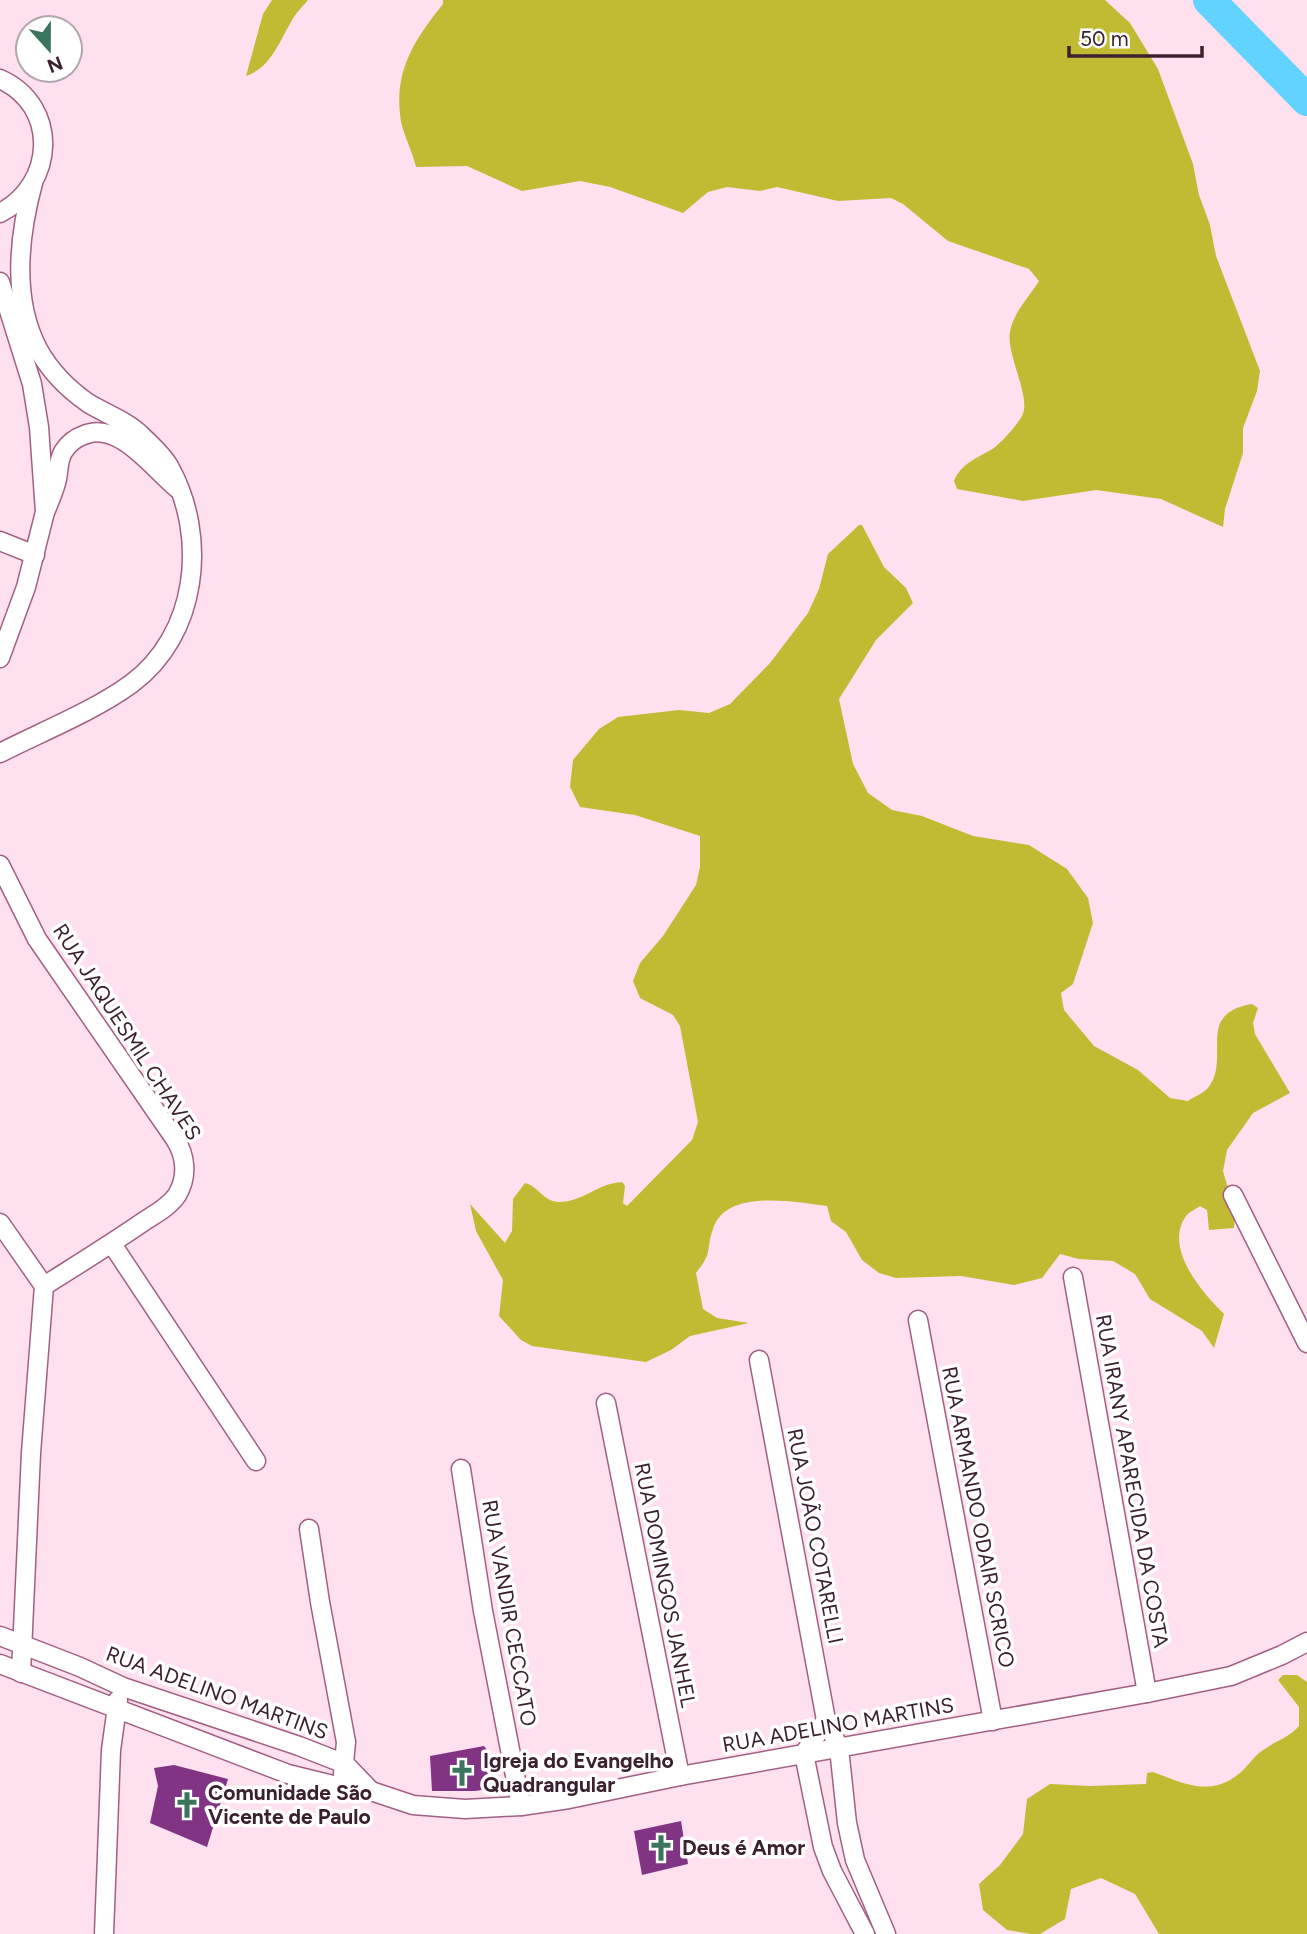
<svg xmlns="http://www.w3.org/2000/svg" width="1307" height="1934" viewBox="0 0 1307 1934" font-family="Figtree,sans-serif">
<style>
.forest{fill:#c1ba33}
.lines{fill:none;stroke-linecap:round;stroke-linejoin:round}
.river{stroke:#62d3ff;stroke-width:32}
.building{fill:#823484}
.minor-casing{stroke:#a25f84;stroke-width:21}
.minor{stroke:#fff;stroke-width:18}
.labels{text-anchor:middle;stroke-width:7;stroke-linejoin:round;paint-order:stroke}
.street-label{font-size:21px;fill:#3b202f;stroke:#fff}
.poi-label{font-size:21px;font-weight:bold;fill:#3b202f;stroke:#fff;text-anchor:start}
</style>
<rect width="100%" height="100%" fill="#fee0ef"/>
<g class="forest">
<path d="M 272,0 L 308,0 C 302,7 295,14 291,22 C 278,44 271,67 246,76 L 263,14 Z"/>
<path d="M 443,0 L 1105,0 L 1130,23 L 1158,69 L 1193,164 L 1199,195 L 1210,225 L 1216,256 L 1260,371 L 1257,391 L 1243,428 L 1243,453 L 1225,509 L 1223,527 L 1161,499 L 1096,490 L 1023,501 L 957,489 L 954,481 C 961,463 978,458 994,448 C 1003,441 1016,426 1022,416 C 1032,398 1006,355 1010,332 C 1013,313 1029,297 1039,281 L 1029,269 L 948,241 L 903,204 L 891,198 L 838,201 L 777,187 L 760,191 L 727,187 L 708,192 L 683,213 L 610,187 L 580,181 L 522,191 L 467,166 L 416,167 C 412,149 401,131 400,114 C 395,68 416,38 443,4 Z"/>
<path d="M 859,525 L 862,525 L 884,567 L 906,588 L 913,603 L 876,640 L 839,699 L 853,764 L 868,793 L 892,810 L 922,816 L 973,836 L 1029,845 L 1067,869 L 1088,898 L 1093,923 L 1073,984 L 1061,993 L 1064,1010 L 1094,1046 L 1138,1070 L 1170,1098 L 1188,1101 C 1193,1097 1202,1094 1207,1089 C 1233,1059 1193,1014 1252,1004 L 1258,1008 L 1253,1023 L 1255,1034 L 1290,1093 L 1253,1113 L 1227,1150 L 1223,1171 L 1235,1213 L 1234,1228 L 1209,1230 L 1207,1210 L 1200,1206 C 1196,1209 1189,1212 1186,1216 C 1163,1249 1203,1293 1224,1314 L 1214,1348 L 1202,1331 L 1150,1299 L 1135,1274 L 1113,1261 L 1079,1259 L 1060,1254 L 1042,1278 L 1014,1285 L 961,1276 L 896,1278 L 879,1273 L 862,1260 L 846,1232 L 831,1221 L 827,1206 C 796,1202 726,1188 713,1229 C 705,1251 714,1251 696,1273 L 703,1309 L 717,1318 L 749,1323 L 690,1336 L 671,1350 L 646,1362 L 532,1346 L 521,1340 L 499,1316 L 503,1280 L 476,1231 L 470,1204 L 505,1243 L 512,1231 L 513,1199 L 525,1183 C 538,1186 544,1202 559,1202 C 583,1202 598,1183 622,1182 L 625,1186 L 623,1203 L 627,1206 L 692,1140 L 698,1122 L 680,1026 L 673,1015 L 640,998 L 633,981 L 640,963 L 663,936 L 696,885 L 700,867 L 700,836 L 635,815 L 580,807 L 570,787 L 573,760 L 599,729 L 618,717 L 679,710 L 709,713 L 730,704 L 770,663 L 808,613 L 819,589 L 828,554 Z"/>
<path d="M 1283,1675 L 1297,1675 L 1307,1682 L 1307,1934 L 1159,1934 L 1135,1894 L 1101,1878 L 1071,1889 L 1065,1919 L 1040,1934 L 1031,1934 L 1007,1930 L 983,1910 L 979,1884 L 1000,1865 L 1023,1834 L 1027,1799 L 1050,1784 L 1090,1786 L 1146,1784 L 1147,1773 L 1153,1772 C 1183,1783 1210,1798 1240,1773 C 1247,1767 1252,1759 1259,1753 C 1272,1742 1288,1739 1299,1726 L 1299,1707 L 1278,1680 Z"/>
</g>
<g class="lines">
<polyline class="river" points="1209,0 1307,100"/>
</g>
<g class="building">
<polygon points="484,1746 493,1758 495,1788 475,1791 432,1791 430,1756"/>
<polygon points="174,1765 228,1779 207,1847 150,1823 158,1786 154,1768"/>
<polygon points="681,1821 688,1864 642,1875 634,1831"/>
</g>
<g class="lines">
<defs>
<g id="minor">
<path d="M 0,79 C 60,106 55,185 0,213"/>
<polyline points="0,282 32,384 39,427 45,512 26,587 0,658"/>
<path d="M 46,510 C 50,500 55,489 57,479 C 59,469 58,461 63,452 C 68,444 75,438 84,435 C 119,420 154,470 178,489"/>
<polyline points="0,541 35,555"/>
<path d="M 0,753 C 41,732 94,711 131,684 C 198,635 208,537 170,468 C 164,456 151,445 142,436 C 127,421 106,414 88,403 C 68,389 50,371 38,349 C 12,299 19,235 33,183"/>
<path d="M 0,865 L 37,939 L 175,1139 C 186,1156 188,1177 177,1195 C 169,1207 155,1214 143,1222 C 111,1244 77,1265 44,1286"/>
<polyline points="1233,1195 1307,1343"/>
<polyline points="0,1223 44,1286 31,1453 21,1673"/>
<polyline points="112,1244 256,1461"/>
<polyline points="1073,1277 1147,1693"/>
<polyline points="918,1320 993,1721"/>
<polyline points="759,1360 826,1720 839,1748 847,1823 855,1860 886,1934"/>
<polyline points="606,1403 680,1776"/>
<polyline points="461,1469 483,1611 521,1806"/>
<polyline points="309,1529 320,1602 346,1742 343,1774"/>
<polyline points="0,1636 80,1667 123,1687 299,1746 345,1764 371,1791"/>
<polyline points="0,1664 288,1774 341,1787 371,1791 413,1805 465,1809 521,1806 569,1799 680,1776 1147,1693 1231,1676 1282,1655 1307,1642"/>
<polyline points="826,1720 804,1754 823,1847 832,1871 865,1934"/>
<polyline points="104,1934 111,1750 118,1700"/>
</g>
</defs>
<use href="#minor" class="minor-casing"/>
<use href="#minor" class="minor"/>
</g>
<defs>
<symbol id="church-bare" viewBox="-9 -9 18 18"><path d="M-1.2-6h2.4v3.5h3.3v2.4h-3.3V6h-2.4V-.1h-3.3v-2.4h3.3Z" fill="#3b755e" stroke="#fff" stroke-width="2.5" paint-order="stroke"/></symbol>
</defs>
<g fill-rule="evenodd">
<use href="#church-bare" x="443" y="1754" width="38" height="38"/>
<use href="#church-bare" x="168" y="1786" width="38" height="38"/>
<use href="#church-bare" x="642" y="1829" width="38" height="38"/>
</g>
<g class="labels">
<g class="street-label">
<text transform="translate(127 1032) rotate(57)" y="7">RUA JAQUESMIL CHAVES</text>
<text transform="translate(1132 1481) rotate(80)" y="7">RUA IRANY APARECIDA DA COSTA</text>
<text transform="translate(978 1517) rotate(79)" y="7">RUA ARMANDO ODAIR SCRICO</text>
<text transform="translate(815 1536) rotate(79)" y="7">RUA JOÃO COTARELLI</text>
<text transform="translate(665 1585) rotate(79)" y="7">RUA DOMINGOS JANHEL</text>
<text transform="translate(509 1613) rotate(80)" y="7">RUA VANDIR CECCATO</text>
<text transform="translate(217 1693) rotate(20)" y="7">RUA ADELINO MARTINS</text>
<text transform="translate(838 1725) rotate(-10)" y="7">RUA ADELINO MARTINS</text>
</g>
<g class="poi-label">
<text x="483" y="1768">Igreja do Evangelho<tspan x="483" dy="24">Quadrangular</tspan></text>
<text x="208" y="1800">Comunidade São<tspan x="208" dy="24">Vicente de Paulo</tspan></text>
<text x="682" y="1855">Deus é Amor</text>
</g>
</g>
<g transform="translate(49 49) rotate(159)"><circle r="33" fill="#ffffff" stroke="#b1a6ac" stroke-width="2"/>
<path d="M0-5L12 26L0 18L-12 26Z" fill="#3b755e"/>
<text y="-10" font-size="19" font-weight="bold" text-anchor="middle" fill="#3b202f">N</text>
</g>
<path d="M1069 46v10h133v-10" fill="none" stroke="#3b202f" stroke-width="3.5"/>
<text x="1080" y="46" font-size="21" fill="#3b202f" stroke="#ffffff" stroke-width="5" paint-order="stroke">50 m</text>
</svg>
